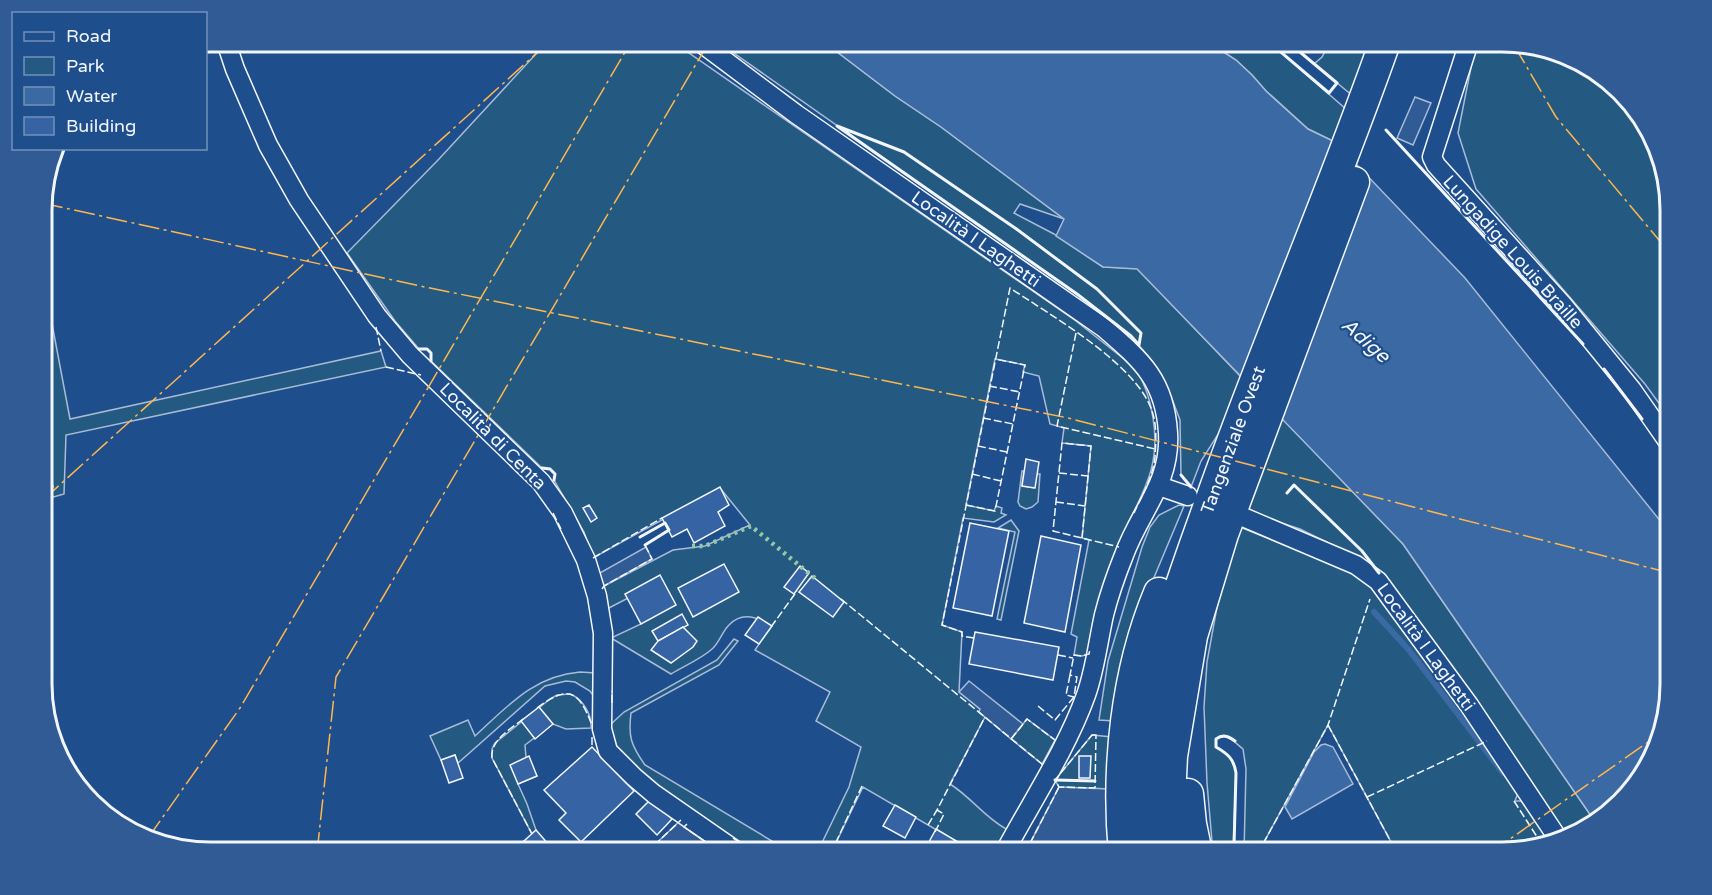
<svg xmlns="http://www.w3.org/2000/svg" width="1712" height="895" viewBox="0 0 1712 895" font-family="'Varela Round',sans-serif">
<style>
.green{fill:#245a82;stroke:#a8bbd7;stroke-width:1.5}
.parking{fill:#305b95;stroke:#a8bbd7;stroke-width:1.5}
.water{fill:#3b69a3;stroke:#a8bbd7;stroke-width:1.5}
.lines{fill:none;stroke-linecap:round;stroke-linejoin:round}
.stream{stroke:#3b69a3;stroke-width:6}
.building{fill:#3563a3;stroke:#f2f6ff;stroke-width:1.5}
.minor-casing{stroke:#f2f6ff;stroke-width:21}
.trunk-casing{stroke:#f2f6ff;stroke-width:33}
.minor{stroke:#1f4e8c;stroke-width:18}
.trunk{stroke:#1f4e8c;stroke-width:30}
.hedge{stroke:#97c8a6;stroke-width:4.5;stroke-dasharray:3 4.5;stroke-linecap:butt}
.fence{stroke:#f2f6ff;stroke-width:1.5;stroke-dasharray:8 3;stroke-linecap:butt}
.wall{stroke:#f2f6ff;stroke-width:3}
.power{stroke:#ffb74d;stroke-width:1.5;stroke-dasharray:21 4.5 3 4.5;stroke-linecap:butt}
.labels{text-anchor:middle;stroke-width:4.5;stroke-linejoin:round;paint-order:stroke}
.street-label{font-size:18px;fill:#f2f6ff;stroke:#1f4e8c}
.water-label{font-size:20px;font-style:italic;fill:#f2f6ff;stroke:#1f4e8c}
.rim{fill:none;stroke:#f2f6ff;stroke-width:3}
</style>
<rect width="100%" height="100%" fill="#1f4e8c"/>
<g class="green">
<path d="M 547,42 L 673,42 L 1076,321 L 1134,367 C 1145,382 1150,399 1153,418 C 1163,477 1132,504 1115,556 C 1104,588 1097,621 1089,654 L 1082,656 L 1074,655 L 1077,637 L 1071,634 L 1089,540 L 1082,538 L 1091,446 L 1062,443 L 1064,428 L 1050,424 L 1039,376 L 1023,372 L 1025,365 L 995,359 L 966,505 L 994,511 L 996,506 L 1002,508 L 1001,513 L 1006,515 L 994,522 L 963,518 L 942,625 L 962,632 L 959,692 L 980,709 L 979,712 L 985,717 L 950,784 C 971,797 986,819 1008,830 L 996,853 L 976,853 L 863,787 L 831,853 L 817,853 L 849,787 L 861,747 L 816,721 L 830,692 L 755,650 L 771,626 C 758,617 742,611 729,625 C 722,632 719,643 712,649 C 701,659 684,666 671,674 L 611,638 L 641,624 L 628,598 L 605,610 L 601,587 L 604,586 L 673,550 L 705,546 L 750,525 L 720,488 L 593,558 L 584,532 L 554,480 L 555,474 L 550,469 L 542,468 L 431,361 L 431,353 L 427,349 L 419,349 L 395,321 L 347,253 L 439,159 Z"/>
<polygon points="718,42 824,42 895,96 941,127 1064,219 1020,204 1014,213 1054,234 1103,267 1137,268 1242,378 1224,425 1201,461 1191,487 1181,475 1180,420 1172,399 1152,361 1131,336 1077,294"/>
<polygon points="1208,42 1269,42 1347,110 1335,142 1308,129 1266,91 1252,75 1236,60"/>
<polygon points="1330,42 1373,42 1353,96 1314,64 1322,57"/>
<polygon points="1476,42 1501,42 1576,60 1641,117 1669,189 1669,417 1645,384 1476,189 1458,133"/>
<polygon points="43,276 70,419 381,351 386,367 66,435 64,494 43,500"/>
<polygon points="1279,415 1403,544 1596,823 1595,825 1564,835 1373,565 1300,529 1245,511"/>
<polygon points="1022,471 1024,471 1022,486 1034,488 1037,474 1040,474 1038,502 1032,507 1026,509 1020,506 1018,502"/>
<polygon points="1179,505 1184,506 1150,587 1114,721 1099,720 1108,661 1142,547 1150,527 1159,515"/>
<polygon points="1011,520 1019,531 1001,620 997,619 1015,532 998,528"/>
<path d="M 1240,527 L 1354,573 L 1372,587 L 1482,733 L 1518,793 L 1515,801 L 1525,801 L 1551,840 L 1512,853 L 1397,853 L 1328,725 L 1258,853 L 1244,853 L 1246,769 L 1243,749 C 1234,742 1227,732 1216,739 L 1216,747 C 1228,754 1234,759 1236,773 L 1233,853 L 1213,853 L 1207,783 L 1204,707 L 1207,662 L 1217,607 Z"/>
<path d="M 734,639 L 738,641 L 719,665 L 631,713 C 628,737 631,745 645,765 L 792,853 L 757,853 L 665,796 L 616,750 L 610,725 L 624,712 L 717,660 Z"/>
<path d="M 580,672 L 596,673 L 595,698 L 590,691 L 575,682 L 566,681 L 545,686 L 458,763 L 455,755 L 441,760 L 430,736 L 468,720 L 475,736 C 508,706 533,676 580,672 Z"/>
<path d="M 570,694 C 583,699 592,715 591,728 L 566,729 L 553,724 L 525,745 L 526,757 L 537,776 L 518,784 L 527,804 L 536,830 L 532,834 L 492,758 L 492,749 L 495,743 L 550,699 L 557,695 Z"/>
<polygon points="1027,719 1055,740 1042,764 1011,739"/>
<polygon points="1092,735 1112,737 1109,789 1059,787 1055,780"/>
</g>
<g class="parking">
<polygon points="1415,97 1431,103 1413,145 1397,138"/>
<polygon points="646,547 652,559 604,586 598,574"/>
<polygon points="969,681 1023,724 1011,739 979,712 980,709 959,692"/>
<polygon points="1059,787 1109,789 1113,853 1025,853"/>
<polygon points="682,819 687,823 684,827 722,853 646,853"/>
</g>
<g class="water">
<polygon points="824,42 1208,42 1236,60 1252,75 1266,91 1308,129 1335,142 1465,278 1670,533 1670,685 1652,759 1596,823 1403,544 1137,269 1103,267 1056,236 1064,219 941,127 895,96"/>
<polygon points="1325,744 1333,747 1353,784 1292,819 1285,807 1314,752 1321,745"/>
</g>
<g class="lines">
<polyline class="stream" points="1374,612 1409,650 1503,773"/>
</g>
<g class="building">
<polygon points="1026,459 1039,462 1035,488 1022,486"/>
<polygon points="48,467 53,487 43,490 43,469"/>
<polygon points="720,487 729,505 718,512 725,526 694,543 687,529 672,537 662,518"/>
<polygon points="589,505 597,518 591,522 583,508"/>
<polygon points="970,523 1009,531 992,616 953,608"/>
<polygon points="1041,536 1081,545 1065,632 1024,623"/>
<polygon points="724,564 739,592 693,617 678,588"/>
<polygon points="800,566 809,573 794,594 784,587"/>
<polygon points="660,575 676,605 641,624 625,594"/>
<polygon points="812,576 844,602 833,617 799,592"/>
<polygon points="682,614 688,625 658,641 652,631"/>
<polygon points="758,617 772,626 759,644 745,635"/>
<polygon points="683,627 697,641 693,647 671,663 651,650 658,641"/>
<polygon points="975,632 1059,647 1053,680 969,664"/>
<polygon points="539,707 553,724 535,739 521,721"/>
<polygon points="592,747 634,791 581,842 559,820 566,813 544,790"/>
<polygon points="455,755 463,778 449,783 441,760"/>
<polygon points="529,756 537,776 518,784 510,765"/>
<polygon points="1079,756 1091,756 1090,778 1079,778"/>
<polygon points="651,799 672,819 657,835 636,814"/>
<polygon points="895,805 916,817 905,838 883,826"/>
<polygon points="936,829 958,842 952,853 923,853"/>
<polygon points="536,830 556,853 514,853 513,851"/>
</g>
<g class="lines">
<defs>
<g id="minor">
<polyline points="226,42 235,69 268,145 299,200 377,316 410,355 541,482 563,513 586,560 597,596 603,633 602,729 608,751 634,777 654,794 739,853"/>
<path d="M 700,42 L 796,114 L 1104,328 C 1141,360 1165,380 1168,433 C 1171,483 1140,511 1124,555 C 1116,575 1109,595 1104,615 C 1098,642 1095,670 1086,695 C 1067,748 1031,803 1004,853"/>
<polyline points="1469,42 1432,157 1436,165 1562,304 1632,390 1669,443"/>
<polyline points="1159,486 1188,496"/>
<polyline points="1243,517 1356,565 1378,581 1469,705 1557,837"/>
</g>
<g id="trunk">
<polyline points="1188,794 1191,824 1197,853"/>
<path d="M 1124,853 C 1116,768 1126,672 1159,593"/>
<path d="M 1148,853 C 1145,806 1144,759 1150,712 C 1159,636 1189,563 1214,491 C 1268,340 1332,193 1385,42"/>
<polyline points="1172,853 1170,798 1172,756 1192,636 1223,534 1354,182"/>
</g>
</defs>
<use href="#minor" class="minor-casing"/>
<use href="#trunk" class="trunk-casing"/>
<use href="#minor" class="minor"/>
<use href="#trunk" class="trunk"/>
<polyline class="hedge" points="692,546 705,546 751,526 816,579"/>
<g class="fence">
<polyline points="376,327 381,351"/>
<polyline points="1076,333 1057,426 1155,449"/>
<polyline points="386,367 421,375"/>
<polyline points="989,386 1020,392"/>
<polyline points="983,418 1013,424"/>
<polyline points="978,446 1007,452"/>
<polyline points="1059,473 1088,476"/>
<polyline points="972,474 1001,481"/>
<polyline points="1056,502 1085,506"/>
<polyline points="966,505 995,511 1025,365 995,359"/>
<polyline points="553,513 561,529"/>
<polyline points="1082,538 1091,446 1062,443 1053,531 1119,547"/>
<polyline points="593,558 662,518"/>
<polyline points="602,589 604,586 652,559 645,545"/>
<polyline points="841,599 1042,764 1040,767"/>
<polyline points="771,627 797,591"/>
<path d="M 974,638 L 962,636 L 962,632 L 942,625 L 1010,288 C 1050,315 1137,364 1152,411 C 1157,425 1156,442 1155,457 C 1153,477 1142,495 1134,513"/>
<polyline points="1058,655 1073,658"/>
<polyline points="1070,675 1066,695 1074,697"/>
<polyline points="612,703 612,691"/>
<polyline points="1038,706 1055,720 1074,697 1077,677 1070,675 1074,655 1082,656 1089,654 1090,649"/>
<path d="M 537,708 C 568,685 578,689 592,725"/>
<path d="M 523,719 C 510,730 490,740 492,758 L 532,834"/>
<polyline points="1328,725 1397,853"/>
<polygon points="1092,735 1096,735 1095,788 1059,787 1055,780"/>
<polyline points="592,737 592,747"/>
<polyline points="1011,739 1027,719 1055,740"/>
<polyline points="1367,797 1487,741"/>
<polyline points="1514,801 1541,843"/>
<polyline points="687,824 684,827 722,853"/>
<polyline points="928,825 937,810"/>
<polyline points="935,832 944,814 937,810 985,717"/>
<polyline points="733,838 757,853"/>
<polyline points="954,840 976,853"/>
<polyline points="646,853 681,820"/>
<polyline points="831,853 862,786"/>
<polyline points="1025,853 1059,787"/>
<polyline points="1258,853 1328,725 1370,599"/>
</g>
<g class="wall">
<polyline points="1269,42 1329,93 1337,83 1288,42"/>
<polygon points="837,126 904,152 1015,228 1097,289 1141,333 1139,345 1131,336 1077,294"/>
<polyline points="1386,130 1583,344"/>
<polyline points="419,349 427,349 431,353 431,361"/>
<polyline points="1604,369 1642,419"/>
<polyline points="1663,448 1669,456"/>
<polyline points="542,468 550,469 555,474 554,480"/>
<polyline points="1181,475 1191,487"/>
<polyline points="1287,493 1294,485 1362,551 1379,573"/>
<polyline points="640,537 665,523 669,530 645,545"/>
<polyline points="1055,780 1095,781"/>
<path d="M 1234,846 L 1236,773 C 1234,759 1228,754 1216,747 L 1216,739 C 1223,734 1228,736 1235,741"/>
</g>
<g class="power">
<polyline points="1514,45 1556,117 1669,252"/>
<polyline points="42,203 420,286 1068,418 1670,573"/>
<polyline points="43,500 549,42"/>
<polyline points="148,838 240,708 631,42"/>
<polyline points="317,853 336,677 709,42"/>
<polyline points="1490,853 1658,735"/>
</g>
</g>
<g class="labels">
<g class="street-label">
<text transform="translate(976 239) rotate(35)" y="6">Località I Laghetti</text>
<text transform="translate(1513 252) rotate(48)" y="6">Lungadige Louis Braille</text>
<text transform="translate(493 436) rotate(45)" y="6">Località di Centa</text>
<text transform="translate(1233 440) rotate(-70)" y="6">Tangenziale Ovest</text>
<text transform="translate(1426 647) rotate(54)" y="6">Località I Laghetti</text>
</g>
<g class="water-label">
<text transform="translate(1366 340) rotate(41)" y="7">Adige</text>
</g>
</g>
<path d="M0 0H1712V895H0ZM210 52H1502A158 158 0 0 1 1660 210V684A158 158 0 0 1 1502 842H210A158 158 0 0 1 52 684V210A158 158 0 0 1 210 52Z" fill="#305b95" fill-rule="evenodd"/>
<path class="rim" d="M210 52H1502A158 158 0 0 1 1660 210V684A158 158 0 0 1 1502 842H210A158 158 0 0 1 52 684V210A158 158 0 0 1 210 52Z"/>
<rect x="12" y="12" width="195" height="138" fill="#1f4e8c" stroke="#7391ba" stroke-width="1.5"/>
<rect x="24" y="32" width="30" height="9" fill="#1f4e8c" stroke="#7391ba" stroke-width="1.5"/>
<text x="66" y="42" font-size="18" fill="#f2f6ff">Road</text>
<rect x="24" y="57" width="30" height="18" fill="#245a82" stroke="#7391ba" stroke-width="1.5"/>
<text x="66" y="72" font-size="18" fill="#f2f6ff">Park</text>
<rect x="24" y="87" width="30" height="18" fill="#3b69a3" stroke="#7391ba" stroke-width="1.5"/>
<text x="66" y="102" font-size="18" fill="#f2f6ff">Water</text>
<rect x="24" y="117" width="30" height="18" fill="#3563a3" stroke="#7391ba" stroke-width="1.5"/>
<text x="66" y="132" font-size="18" fill="#f2f6ff">Building</text>
</svg>
